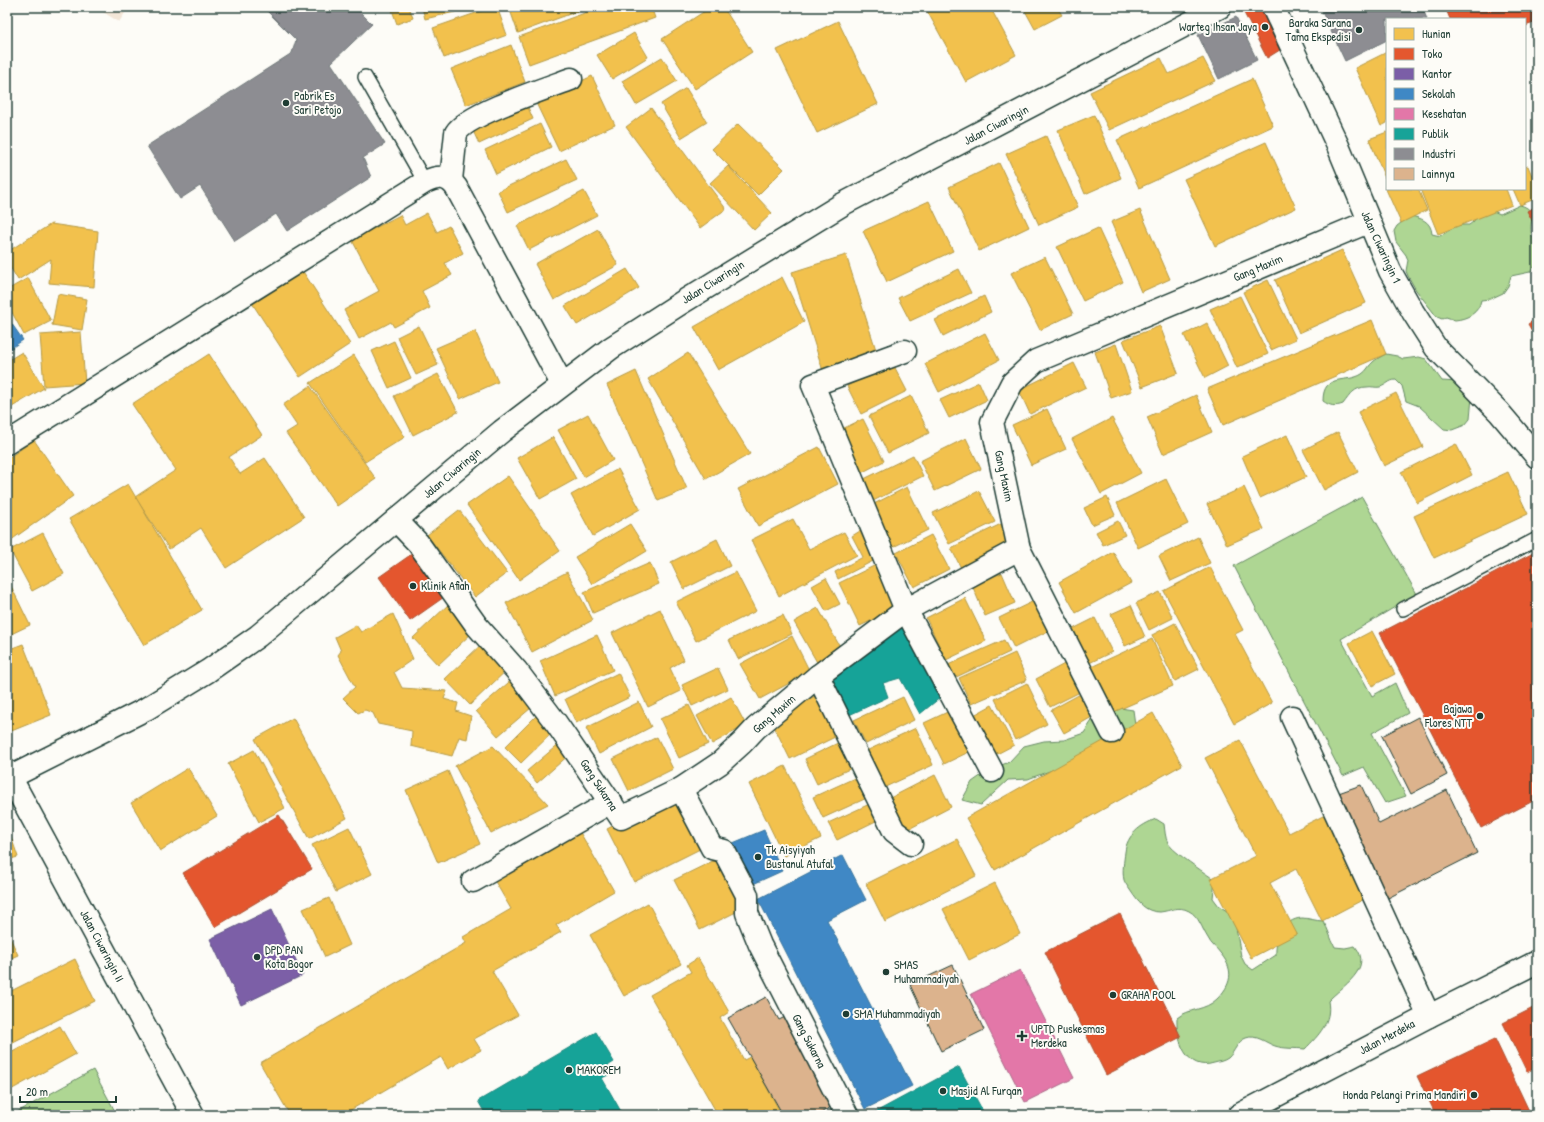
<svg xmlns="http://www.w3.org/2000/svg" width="1544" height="1122" viewBox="0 0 1544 1122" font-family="'Patrick Hand',sans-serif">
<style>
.built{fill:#f3e6d7}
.green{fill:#aed693;stroke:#668a64}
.homes{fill:#f2c14e;stroke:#b39946}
.shops{fill:#e4572e;stroke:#a94f30}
.offices{fill:#7b5ea7;stroke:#5f5484}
.schools{fill:#3f88c5;stroke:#35729a}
.health{fill:#e377a8;stroke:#a86685}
.public{fill:#17a398;stroke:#19847a}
.industry{fill:#8d8d92;stroke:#6c7576}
.building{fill:#dcb38d;stroke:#1f3d34}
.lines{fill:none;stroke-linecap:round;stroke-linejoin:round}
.service-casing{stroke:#1f3d34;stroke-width:16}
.minor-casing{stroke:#1f3d34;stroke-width:25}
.primary-casing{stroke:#1f3d34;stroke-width:25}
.service{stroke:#fdfcf7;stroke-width:13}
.minor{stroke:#fdfcf7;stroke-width:22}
.primary{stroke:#fdfcf7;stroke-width:22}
.poi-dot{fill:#1f3d34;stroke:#fdfcf7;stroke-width:1.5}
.labels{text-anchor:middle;stroke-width:4;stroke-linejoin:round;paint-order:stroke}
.poi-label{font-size:12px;fill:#1f3d34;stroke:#fdfcf7;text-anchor:start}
.street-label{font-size:12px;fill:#1f3d34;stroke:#fdfcf7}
</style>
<rect width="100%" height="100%" fill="#fdfcf7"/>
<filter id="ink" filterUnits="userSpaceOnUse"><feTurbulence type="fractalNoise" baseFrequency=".025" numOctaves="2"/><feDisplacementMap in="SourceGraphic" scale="8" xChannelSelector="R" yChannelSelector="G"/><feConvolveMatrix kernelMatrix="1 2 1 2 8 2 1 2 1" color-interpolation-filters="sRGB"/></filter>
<g filter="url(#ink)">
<polygon class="built" points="95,7 129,7 119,22"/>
<g class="green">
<path d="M 1520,205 C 1544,211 1521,231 1537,241 L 1537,263 L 1530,272 L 1511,276 L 1508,286 L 1503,293 L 1490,299 L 1481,300 C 1479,313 1467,319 1455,320 L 1446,317 L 1442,319 L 1437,317 L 1416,290 L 1408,276 L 1406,271 L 1408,260 L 1406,255 L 1396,242 L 1394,231 L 1397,226 L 1410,216 C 1421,218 1431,221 1432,234 L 1440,236 L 1458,225 L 1469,225 L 1473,222 L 1476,218 L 1491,210 L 1500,214 Z"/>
<path d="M 1386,354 L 1397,356 L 1403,359 L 1419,357 L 1426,359 L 1442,381 L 1458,382 L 1472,397 L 1470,419 L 1465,425 L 1452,430 L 1444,429 L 1419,406 L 1406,401 L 1402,386 L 1396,380 C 1389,380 1387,385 1380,387 C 1376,388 1371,386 1367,387 C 1354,387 1350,395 1343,404 C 1335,407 1330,406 1323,401 C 1323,372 1347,384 1362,374 C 1367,371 1369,365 1373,362 C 1376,359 1382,356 1386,354 Z"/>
<polygon points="1362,497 1417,594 1341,639 1372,696 1395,683 1408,713 1372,733 1406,796 1385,803 1364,767 1343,776 1234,566"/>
<polygon points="1114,707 1133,710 1136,732 1063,766 1028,779 1008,780 981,805 962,800 972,782 989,770 1009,762 1024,746 1044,741 1064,740 1084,733 1095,716"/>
<path d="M 1156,819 L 1164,824 C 1165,831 1165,837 1168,843 C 1173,852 1205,873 1215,880 L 1213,898 L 1219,906 L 1227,911 L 1236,928 L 1241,956 L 1245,964 L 1253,970 L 1276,955 C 1275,939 1283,919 1302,918 C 1308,918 1316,921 1323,921 C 1329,930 1330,938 1335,947 L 1345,948 L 1355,946 C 1374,969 1342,986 1328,1001 C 1332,1022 1319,1035 1305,1049 C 1296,1048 1284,1049 1275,1046 C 1266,1043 1256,1034 1246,1038 C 1237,1041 1235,1052 1228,1058 C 1224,1061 1218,1062 1214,1063 C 1186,1072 1176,1039 1177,1018 C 1189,1008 1205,1011 1217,999 C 1231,985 1235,971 1221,954 C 1217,948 1211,945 1208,938 C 1202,929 1199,916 1189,911 C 1178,905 1171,911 1160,912 C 1145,912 1138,902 1130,890 C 1128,887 1125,883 1124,880 C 1122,871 1124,861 1125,852 C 1127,835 1140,825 1156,819 Z"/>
<polygon points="93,1070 117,1115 12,1115"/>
</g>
<g class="homes">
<polygon points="391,7 409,7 413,18 397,24"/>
<polygon points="422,7 476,7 425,19"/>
<polygon points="493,7 497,7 507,35 444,58 433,28"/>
<polygon points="509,7 589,7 518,33"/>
<polygon points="601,7 651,7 655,18 529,64 519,37"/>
<polygon points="711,7 723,7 752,52 695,89 662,39"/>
<polygon points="930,7 990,7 1016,55 966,82 926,9"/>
<polygon points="1023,7 1057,7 1062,15 1035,29"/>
<polygon points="838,21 878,104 817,133 777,50"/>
<polygon points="634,33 648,57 612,79 597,55"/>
<polygon points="511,45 525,82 466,105 451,69"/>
<polygon points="1387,52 1387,123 1381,126 1355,68"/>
<polygon points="662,57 677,81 636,105 622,81"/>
<polygon points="1161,58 1169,74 1203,58 1215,81 1109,130 1090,92"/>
<polygon points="592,76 615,125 559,151 536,103"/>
<polygon points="1252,79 1273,126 1139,188 1117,140"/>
<polygon points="686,88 707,122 681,138 661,104"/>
<polygon points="524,98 533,119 479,144 469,122"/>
<polygon points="651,108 726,209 700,228 626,127"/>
<polygon points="1094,115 1121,178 1085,194 1058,130"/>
<polygon points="540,124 551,147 496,174 485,150"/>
<polygon points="738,124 784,169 758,195 712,149"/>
<polygon points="1387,132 1387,177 1385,178 1369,139"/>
<polygon points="1046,136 1078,207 1039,225 1006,154"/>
<polygon points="1266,142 1296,208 1215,246 1184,179"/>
<polygon points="566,159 577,180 508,212 498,191"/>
<polygon points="999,163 1029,227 979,251 949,187"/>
<polygon points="728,166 772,213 754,230 710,183"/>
<polygon points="1528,166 1537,188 1537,198 1520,205 1513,189 1525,189 1525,167"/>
<polygon points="1387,186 1387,189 1418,189 1427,210 1401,223 1385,187"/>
<polygon points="1420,189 1506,189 1512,205 1438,234"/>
<polygon points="584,191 597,215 529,250 517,226"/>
<polygon points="929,201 953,251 887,282 863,231"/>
<polygon points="1140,210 1170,279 1141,292 1111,222"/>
<polygon points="427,213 437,232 449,226 463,253 445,263 452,275 422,291 430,308 394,327 391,322 359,339 344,310 379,291 352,240 400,215 405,225"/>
<polygon points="51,224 98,231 94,287 49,283 51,259 18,280 7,262 7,252"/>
<polygon points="1098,228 1123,282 1083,301 1057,247"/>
<polygon points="598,229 618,265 554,300 535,264"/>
<polygon points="1342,250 1366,303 1299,333 1275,280"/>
<polygon points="846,255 877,353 823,371 792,272"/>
<polygon points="1045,257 1073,314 1040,330 1011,273"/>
<polygon points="627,269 639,288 577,325 565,306"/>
<polygon points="959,269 971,293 910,321 898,298"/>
<polygon points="302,270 350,344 300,377 252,303"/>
<polygon points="782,277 804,322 718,370 694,327"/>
<polygon points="28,278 51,321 24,335 7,303 7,290"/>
<polygon points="1268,280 1296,339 1271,350 1243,292"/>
<polygon points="58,294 87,299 82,330 52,325"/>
<polygon points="984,296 991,312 943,336 935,320"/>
<polygon points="1240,296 1268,354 1237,368 1210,309"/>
<polygon points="1372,320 1386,354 1223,425 1207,389"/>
<polygon points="1207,323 1228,366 1205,378 1184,335"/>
<polygon points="419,326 438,365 416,375 397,337"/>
<polygon points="1160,326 1178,373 1142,387 1123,340"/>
<polygon points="475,331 498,382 460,399 436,348"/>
<polygon points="81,332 85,383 44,386 40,335"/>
<polygon points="985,333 999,360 939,392 925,364"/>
<polygon points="394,341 411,378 389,388 372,351"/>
<polygon points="1116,344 1132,391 1111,398 1095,352"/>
<polygon points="22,352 44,388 7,410 7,361"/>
<polygon points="688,353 750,454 706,479 648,379"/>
<polygon points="209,354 262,435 229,457 240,474 265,458 304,517 226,568 201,528 169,549 135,497 176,470 132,404"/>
<polygon points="354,355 405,437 365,462 310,383"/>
<polygon points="1074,363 1086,387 1030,414 1019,390"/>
<polygon points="893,364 907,391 861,414 847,386"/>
<polygon points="636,371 687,489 658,501 607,385"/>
<polygon points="438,374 458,412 413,435 394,396"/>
<polygon points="979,382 987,400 949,418 940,400"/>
<polygon points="310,386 376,479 337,506 286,433 297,426 283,405"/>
<polygon points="1396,393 1423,447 1384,466 1358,412"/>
<polygon points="1196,395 1212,432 1163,454 1147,417"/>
<polygon points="911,396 929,433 888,453 869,416"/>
<polygon points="1047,409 1066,449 1031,465 1012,425"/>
<polygon points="588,414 613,460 584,477 558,430"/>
<polygon points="1112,418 1141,473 1101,494 1072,439"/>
<polygon points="863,419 884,461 861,473 840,430"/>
<polygon points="1338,432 1358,472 1324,490 1303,450"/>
<polygon points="1287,435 1306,477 1260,498 1242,456"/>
<polygon points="553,437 576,479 540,499 517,458"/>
<polygon points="966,438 981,469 935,491 920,461"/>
<polygon points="34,440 73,496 7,543 7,459"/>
<polygon points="1456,444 1472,475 1417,503 1401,472"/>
<polygon points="819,447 838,484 758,526 738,489"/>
<polygon points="913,455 923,476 871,502 860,481"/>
<polygon points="618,469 640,509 593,536 571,495"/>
<polygon points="1508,472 1528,514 1434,558 1414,516"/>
<polygon points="508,476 560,551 519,580 467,505"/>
<polygon points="1166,479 1188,524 1138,548 1117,503"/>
<polygon points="128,484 202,610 144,645 69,519"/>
<polygon points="907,487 928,530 891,548 870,506"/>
<polygon points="1244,487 1264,529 1227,545 1207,504"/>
<polygon points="979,491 995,522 949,544 933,513"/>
<polygon points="1107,497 1115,515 1092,525 1084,508"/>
<polygon points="459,510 507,573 475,597 427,535"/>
<polygon points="793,519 809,549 844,532 857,555 779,596 751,540"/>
<polygon points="1118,521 1125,535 1103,545 1096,532"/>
<polygon points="630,524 647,551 592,584 575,557"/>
<polygon points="1001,524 1010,544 961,568 951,548"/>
<polygon points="860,531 875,560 838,579 835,572 863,557 852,536"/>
<polygon points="43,533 64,574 32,591 10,550"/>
<polygon points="931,535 949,569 914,587 896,553"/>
<polygon points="1198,537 1210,563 1171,581 1159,556"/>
<polygon points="717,539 730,566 684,589 671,562"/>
<polygon points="1113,552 1131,583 1076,613 1059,582"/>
<polygon points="882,562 904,605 860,626 839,583"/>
<polygon points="650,563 659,584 593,613 584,592"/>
<polygon points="1210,567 1243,630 1235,634 1272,703 1234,724 1164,591"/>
<polygon points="567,572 593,620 532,652 506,603"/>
<polygon points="736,572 756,611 696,641 676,602"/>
<polygon points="1002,573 1015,603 985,616 972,585"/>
<polygon points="7,578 30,625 7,636"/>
<polygon points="826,578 840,604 826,611 812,586"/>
<polygon points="1160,592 1173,618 1149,630 1136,603"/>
<polygon points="965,598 986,641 946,660 926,618"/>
<polygon points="1036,600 1050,630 1014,648 999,618"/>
<polygon points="450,603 475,630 438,665 413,638"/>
<polygon points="1131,605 1145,637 1125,646 1111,614"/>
<polygon points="818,608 842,650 818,664 794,622"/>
<polygon points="660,609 684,660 670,668 681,691 648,707 612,633"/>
<polygon points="393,614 413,659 394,672 402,688 447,691 444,699 458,703 456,711 471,716 467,739 459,737 452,756 411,746 412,731 378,724 373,713 365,710 358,713 343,698 355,687 338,655 341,651 335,637 356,625 361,632"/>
<polygon points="783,615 792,634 738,659 729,640"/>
<polygon points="1095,618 1112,652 1085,665 1069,631"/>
<polygon points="1175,623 1199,669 1175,681 1152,635"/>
<polygon points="1372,631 1395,674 1372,686 1349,643"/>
<polygon points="597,635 613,670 555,696 540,661"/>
<polygon points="792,636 810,672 760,699 740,664"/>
<polygon points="487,639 511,666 470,705 445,679"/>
<polygon points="1152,639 1173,686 1109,714 1089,668"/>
<polygon points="1004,640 1010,652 954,678 948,665"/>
<polygon points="23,644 51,715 9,732 7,728 7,650"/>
<polygon points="1015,653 1027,680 971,704 959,678"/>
<polygon points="1072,660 1086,689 1050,707 1036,679"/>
<polygon points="718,668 728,689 692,706 682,685"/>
<polygon points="618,673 630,697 576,723 565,699"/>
<polygon points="516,676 538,702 498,736 476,711"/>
<polygon points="1027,683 1047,724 1015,740 995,699"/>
<polygon points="1086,691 1099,713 1064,733 1051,710"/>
<polygon points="815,696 835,737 790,759 770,718"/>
<polygon points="731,697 746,725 712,744 697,716"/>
<polygon points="903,697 914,720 866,744 854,720"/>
<polygon points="639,702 651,727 599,754 586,728"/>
<polygon points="689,705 708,744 679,758 660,719"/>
<polygon points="992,705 1014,745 995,755 974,715"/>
<polygon points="956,708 975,749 944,764 924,723"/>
<polygon points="541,711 557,728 521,763 505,747"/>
<polygon points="1153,713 1182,765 995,870 966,818"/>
<polygon points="293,718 347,818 309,839 255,739"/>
<polygon points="916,728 933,765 883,788 866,751"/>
<polygon points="657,737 673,769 629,791 613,759"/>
<polygon points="846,739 858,765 817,784 805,759"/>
<polygon points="1240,740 1289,833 1327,814 1370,896 1322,921 1296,869 1270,883 1297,934 1251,958 1210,879 1256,856 1205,758"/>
<polygon points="561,742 570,754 537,783 527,771"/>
<polygon points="493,746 548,804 491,833 455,766"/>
<polygon points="254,750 285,808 259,822 228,764"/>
<polygon points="785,766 821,838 784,856 749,784"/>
<polygon points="188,768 217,816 160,851 131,803"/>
<polygon points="448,771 480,844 438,863 406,790"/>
<polygon points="935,775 951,807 905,831 888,799"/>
<polygon points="859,776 869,797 823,818 813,797"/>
<polygon points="675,794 702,848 634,882 607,829"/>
<polygon points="874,802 882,818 837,840 828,823"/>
<polygon points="7,825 18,857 7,860"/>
<polygon points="349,827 372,874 336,892 312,845"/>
<polygon points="578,829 614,891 556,925 561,932 492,971 518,1015 474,1039 481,1050 448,1069 441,1057 342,1115 290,1115 260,1063 466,943 463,937 511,909 493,878"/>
<polygon points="957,839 976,876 885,922 866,884"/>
<polygon points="719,858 744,908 700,930 674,880"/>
<polygon points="995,883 1020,934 969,960 943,909"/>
<polygon points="329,898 350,945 325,957 303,909"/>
<polygon points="648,903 681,964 624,996 590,935"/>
<polygon points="7,931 18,955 7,960"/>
<polygon points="698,958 729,1012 720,1018 744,1060 750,1057 782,1115 753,1115 750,1110 742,1115 718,1115 650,995 691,972 687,965"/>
<polygon points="75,959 95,1001 7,1045 7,993"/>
<polygon points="60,1026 76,1054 7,1092 7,1055"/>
</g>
<g class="shops">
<polygon points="1254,7 1264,7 1291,43 1267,58 1243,11"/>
<polygon points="1445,7 1537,7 1537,22 1525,26 1525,19 1450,19"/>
<polygon points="1537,206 1537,229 1527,211"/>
<polygon points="1537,318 1537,340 1528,324"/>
<polygon points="416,551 447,595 410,621 379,577"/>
<polygon points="1537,551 1537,799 1481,828 1380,633"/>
<polygon points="279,815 312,869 215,927 183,873"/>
<polygon points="1120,914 1181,1037 1106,1075 1045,952"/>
<polygon points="1537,1006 1537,1067 1527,1072 1503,1023"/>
<polygon points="1495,1039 1531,1115 1436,1115 1417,1076"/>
</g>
<polygon class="offices" points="272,909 303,975 241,1005 210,939"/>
<g class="schools">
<polygon points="7,317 23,340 7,351"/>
<polygon points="764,830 782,871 751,885 733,843"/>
<polygon points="843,855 866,900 827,920 912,1086 865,1109 758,899"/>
</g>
<polygon class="health" points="1020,970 1074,1078 1025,1102 971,994"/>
<g class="public">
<polygon points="904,620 941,697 920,714 900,678 883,683 888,697 847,716 826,672"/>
<polygon points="596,1032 614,1062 606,1067 610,1074 602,1078 623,1115 486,1115 478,1101"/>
<polygon points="959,1067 985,1115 870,1115"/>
</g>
<g class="industry">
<polygon points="355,7 372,24 331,63 385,144 363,158 371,177 287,231 276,214 235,241 200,186 180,199 147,146 292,53 296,40 263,7"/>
<polygon points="1331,7 1422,7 1427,19 1387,19 1387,40 1345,61 1322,12"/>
<polygon points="1236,17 1257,60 1219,79 1198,35"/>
</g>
<g class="building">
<polygon points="1418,717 1447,775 1411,794 1382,736"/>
<polygon points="1361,785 1379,824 1447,790 1477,853 1386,899 1333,795"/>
<polygon points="953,965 984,1030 941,1051 910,985"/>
<polygon points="766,997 779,1020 791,1014 840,1102 817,1115 783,1115 728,1018"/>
</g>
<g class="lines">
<defs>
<g id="service">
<polyline points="365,77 425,182"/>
<polyline points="1403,609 1537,539"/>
</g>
<g id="minor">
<polyline points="1273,7 1338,146 1390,271 1413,312 1436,348 1499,412 1537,457"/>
<path d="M 451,180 L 456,133 C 467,114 547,88 571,79"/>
<polyline points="905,351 813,385 906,610 992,771"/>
<path d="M 7,443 L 425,182 C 438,176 447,175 456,187 L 562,384"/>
<polyline points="396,520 418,543 477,626 516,670 556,723 621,818 681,789 712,848 724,851 747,895 747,913 760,945 847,1115"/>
<polyline points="1019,549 1112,732"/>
<polyline points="818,676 894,831 911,844"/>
<polyline points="1292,717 1429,1016"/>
<polyline points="7,771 193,1115"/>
<polyline points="7,779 146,709 208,671 258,636 502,431 611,348 681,303 843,204 1220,7"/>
<polyline points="681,789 720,763 742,743 756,728 818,676 906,610 1019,549 992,422 1012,383 1036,361 1368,222"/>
<polyline points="473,881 611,802"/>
</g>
<polyline id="primary" points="1239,1115 1429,1016 1537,962"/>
</defs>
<use href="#service" class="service-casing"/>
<use href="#minor" class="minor-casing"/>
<use href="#primary" class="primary-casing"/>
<use href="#service" class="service"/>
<use href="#minor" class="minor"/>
<use href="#primary" class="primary"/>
</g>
</g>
<g class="poi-dot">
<circle cx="1265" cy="27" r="4"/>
<circle cx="1359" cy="30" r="4"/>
<circle cx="286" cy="103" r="4"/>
<circle cx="413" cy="586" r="4"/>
<circle cx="1480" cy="716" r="4"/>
<circle cx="758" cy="857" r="4"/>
<circle cx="257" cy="957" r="4"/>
<circle cx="886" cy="972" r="4"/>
<circle cx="1113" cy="995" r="4"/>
<circle cx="846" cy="1014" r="4"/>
<path d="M1020 1030h4v4h4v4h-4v4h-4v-4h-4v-4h4z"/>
<circle cx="569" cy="1070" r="4"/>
<circle cx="943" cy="1091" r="4"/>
<circle cx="1474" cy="1095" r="4"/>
</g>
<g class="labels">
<g class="poi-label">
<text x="1351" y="27" text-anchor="end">Baraka Sarana<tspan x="1351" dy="14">Tama Ekspedisi</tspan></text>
<text x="1257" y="31" text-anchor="end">Warteg Ihsan Jaya</text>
<text x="294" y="100">Pabrik Es<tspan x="294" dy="14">Sari Petojo</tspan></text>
<text x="421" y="590">Klinik Afiah</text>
<text x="1472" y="713" text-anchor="end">Bajawa<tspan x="1472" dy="14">Flores NTT</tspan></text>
<text x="766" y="854">Tk Aisyiyah<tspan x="766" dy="14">Bustanul Atufal</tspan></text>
<text x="265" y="954">DPD PAN<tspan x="265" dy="14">Kota Bogor</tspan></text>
<text x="894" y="969">SMAS<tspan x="894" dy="14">Muhammadiyah</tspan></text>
<text x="1121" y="999">GRAHA POOL</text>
<text x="854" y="1018">SMA Muhammadiyah</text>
<text x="1031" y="1033">UPTD Puskesmas<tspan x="1031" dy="14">Merdeka</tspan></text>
<text x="577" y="1074">MAKOREM</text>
<text x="951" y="1095">Masjid Al Furqan</text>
<text x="1466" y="1099" text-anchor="end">Honda Pelangi Prima Mandiri</text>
</g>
<g class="street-label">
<text transform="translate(996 125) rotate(-28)" y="4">Jalan Ciwaringin</text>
<text transform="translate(1381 247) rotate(65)" y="4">Jalan Ciwaringin 1</text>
<text transform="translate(1258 268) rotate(-23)" y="4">Gang Maxim</text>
<text transform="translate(713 282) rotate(-32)" y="4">Jalan Ciwaringin</text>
<text transform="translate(452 473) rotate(-40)" y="4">Jalan Ciwaringin</text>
<text transform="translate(1004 476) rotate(78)" y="4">Gang Maxim</text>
<text transform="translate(774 714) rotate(-41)" y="4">Gang Maxim</text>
<text transform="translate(599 785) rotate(57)" y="4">Gang Sukarna</text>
<text transform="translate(102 946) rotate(62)" y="4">Jalan Ciwaringin II</text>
<text transform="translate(1387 1037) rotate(-28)" y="4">Jalan Merdeka</text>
<text transform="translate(809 1041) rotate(63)" y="4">Gang Sukarna</text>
</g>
</g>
<rect width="1544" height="1122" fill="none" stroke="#fdfcf7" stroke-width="24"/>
<rect x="12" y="12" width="1520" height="1098" fill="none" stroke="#1f3d34" stroke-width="1.5" filter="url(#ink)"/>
<rect x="1386" y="18" width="140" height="172" fill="#fdfcf7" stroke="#a4b0a9"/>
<rect x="1394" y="28" width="20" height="12" fill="#f2c14e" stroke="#a4b0a9"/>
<text x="1422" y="38" font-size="12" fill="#1f3d34">Hunian</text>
<rect x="1394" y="48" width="20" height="12" fill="#e4572e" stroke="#a4b0a9"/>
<text x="1422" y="58" font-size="12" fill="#1f3d34">Toko</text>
<rect x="1394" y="68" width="20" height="12" fill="#7b5ea7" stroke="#a4b0a9"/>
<text x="1422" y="78" font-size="12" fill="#1f3d34">Kantor</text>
<rect x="1394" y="88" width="20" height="12" fill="#3f88c5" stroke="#a4b0a9"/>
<text x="1422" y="98" font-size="12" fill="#1f3d34">Sekolah</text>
<rect x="1394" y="108" width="20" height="12" fill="#e377a8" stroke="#a4b0a9"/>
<text x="1422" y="118" font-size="12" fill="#1f3d34">Kesehatan</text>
<rect x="1394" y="128" width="20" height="12" fill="#17a398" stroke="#a4b0a9"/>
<text x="1422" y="138" font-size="12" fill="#1f3d34">Publik</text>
<rect x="1394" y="148" width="20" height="12" fill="#8d8d92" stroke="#a4b0a9"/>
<text x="1422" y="158" font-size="12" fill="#1f3d34">Industri</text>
<rect x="1394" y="168" width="20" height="12" fill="#dcb38d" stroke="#a4b0a9"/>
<text x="1422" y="178" font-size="12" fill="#1f3d34">Lainnya</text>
<path d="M20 1096v6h96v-6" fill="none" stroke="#1f3d34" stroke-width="2"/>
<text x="26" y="1096" font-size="12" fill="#1f3d34" stroke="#fdfcf7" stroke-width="3" paint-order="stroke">20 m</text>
</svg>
